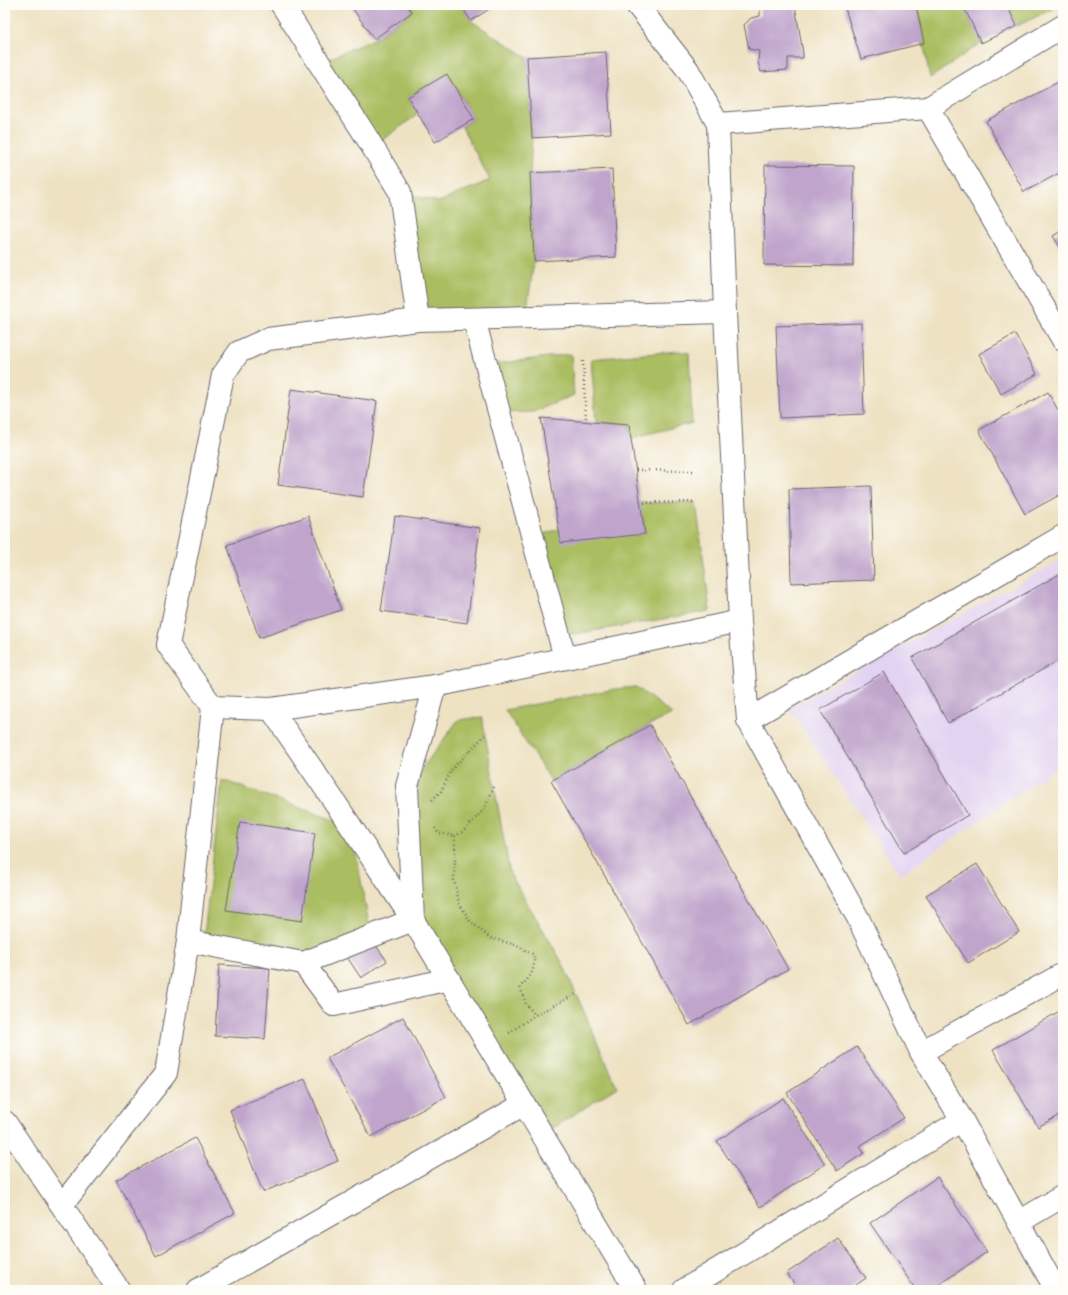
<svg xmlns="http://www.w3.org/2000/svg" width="1068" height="1295" viewBox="0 0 1068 1295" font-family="'Playpen Sans',sans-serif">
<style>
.built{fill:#e3d3f2}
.green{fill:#aabd61;stroke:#66704e}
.building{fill:#c0a4cc}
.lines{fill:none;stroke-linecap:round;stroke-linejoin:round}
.street-casing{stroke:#69656b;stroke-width:24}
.path{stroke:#69656b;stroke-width:2.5;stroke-dasharray:1 3;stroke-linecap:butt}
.street{stroke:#fff;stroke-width:22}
</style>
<rect width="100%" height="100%" fill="#fdfcf7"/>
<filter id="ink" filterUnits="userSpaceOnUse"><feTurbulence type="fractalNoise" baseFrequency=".025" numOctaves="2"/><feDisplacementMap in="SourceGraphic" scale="8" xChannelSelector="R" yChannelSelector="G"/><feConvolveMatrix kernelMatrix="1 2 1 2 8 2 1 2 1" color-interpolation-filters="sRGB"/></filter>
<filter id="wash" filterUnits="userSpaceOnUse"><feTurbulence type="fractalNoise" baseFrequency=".012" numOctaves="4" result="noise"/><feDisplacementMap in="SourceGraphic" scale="16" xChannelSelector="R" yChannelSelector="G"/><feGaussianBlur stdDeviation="0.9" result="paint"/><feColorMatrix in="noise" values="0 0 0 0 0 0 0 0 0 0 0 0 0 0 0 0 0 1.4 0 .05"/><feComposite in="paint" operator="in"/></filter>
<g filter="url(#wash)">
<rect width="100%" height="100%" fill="#eee2c3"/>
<polygon class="built" points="1063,559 1063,763 900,875 789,708"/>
<g class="green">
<polygon points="407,5 461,5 471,21 527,57 532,138 530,173 534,261 527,308 418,320 400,192 439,202 490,180 462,127 474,119 447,74 408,97 418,114 373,147 319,63 374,39 412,12"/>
<polygon points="916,5 963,5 981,43 930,78"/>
<polygon points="1007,5 1058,5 1058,6 1017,26"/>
<polygon points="678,351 689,353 692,423 631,438 629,425 596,422 591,359"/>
<polygon points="571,354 574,395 533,412 500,413 487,365"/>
<polygon points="696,502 710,611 575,634 559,633 533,538 559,529 645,533 640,503"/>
<polygon points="636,687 672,714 650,725 551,781 505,710 615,689"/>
<polygon points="482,717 510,874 562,962 617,1087 542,1135 413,920 418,774 458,720"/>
<polygon points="222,780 351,826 371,936 303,963 203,944"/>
</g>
<g id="blocks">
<g class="building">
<polygon points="350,5 407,5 412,12 374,39"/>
<polygon points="461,5 495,5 471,21"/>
<polygon points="760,5 795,5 803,53 803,58 788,58 788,70 761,72 758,62 759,51 749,49 744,25 751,18 760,16"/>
<polygon points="844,5 916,5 924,43 861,59"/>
<polygon points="963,5 1007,5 1017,26 981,43"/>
<polygon points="606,52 611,133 532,138 527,57"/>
<polygon points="447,74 474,119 435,142 408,97"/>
<polygon points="1062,80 1063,83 1063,171 1024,192 986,121"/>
<polygon points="765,165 854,166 853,266 764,265"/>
<polygon points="612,169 616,257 534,261 530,173"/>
<polygon points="1063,230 1063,252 1053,236"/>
<polygon points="861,323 864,414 780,418 776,326"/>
<polygon points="1015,334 1037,374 1001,394 979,354"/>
<polygon points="291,389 377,401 363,497 278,485"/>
<polygon points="1048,392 1063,419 1063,493 1025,514 979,430"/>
<polygon points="541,418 629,425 645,534 561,543"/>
<polygon points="871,486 874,580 791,583 789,489"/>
<polygon points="308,516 341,610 259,638 227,545"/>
<polygon points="395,516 480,528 467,623 381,611"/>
<polygon points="1063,572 1063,658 948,723 912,658"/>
<polygon points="884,672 968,815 904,853 820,710"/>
<polygon points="650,725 788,969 689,1025 551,781"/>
<polygon points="240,822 315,833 302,921 226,910"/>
<polygon points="977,864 1019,932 968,963 926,895"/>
<polygon points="372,940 387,961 361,978 347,957"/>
<polygon points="219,965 270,968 265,1039 215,1036"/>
<polygon points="1063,1009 1063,1113 1038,1127 993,1050"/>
<polygon points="403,1017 446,1097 371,1137 327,1058"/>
<polygon points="857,1047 904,1118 860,1146 864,1153 837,1171 787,1093"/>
<polygon points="305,1079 338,1161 263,1192 230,1110"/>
<polygon points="783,1098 825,1164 760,1207 717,1141"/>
<polygon points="195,1138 235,1213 156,1256 116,1180"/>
<polygon points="937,1177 987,1252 931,1290 916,1290 870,1223"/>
<polygon points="838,1238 866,1278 849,1290 798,1290 787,1273"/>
</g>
</g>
</g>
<g filter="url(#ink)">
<use href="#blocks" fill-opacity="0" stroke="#69656b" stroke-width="1"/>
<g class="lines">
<defs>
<g id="street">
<polyline points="282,5 364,133 400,192 418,320"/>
<polyline points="637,5 688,70 718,124 928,108 1063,26"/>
<polyline points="928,108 1063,340"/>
<polyline points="718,124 725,312 740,621 748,720 858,918 921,1052 962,1120 1056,1290"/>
<polyline points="474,319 565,658"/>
<polyline points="435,686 740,621"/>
<polyline points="213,707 271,709 435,686 407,786 413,920"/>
<polyline points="271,709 334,801 413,920 636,1290"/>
<polyline points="748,720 1063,536"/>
<polyline points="188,941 303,963 413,920"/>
<polyline points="303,963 334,1005 449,979"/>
<polyline points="921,1052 1063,974"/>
<polyline points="5,1122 119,1290"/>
<polyline points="62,1205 166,1073 188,941 213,707 168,645 223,375 239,352 268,339 418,320 725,312"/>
<polyline points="1019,1222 1063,1196"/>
<polyline points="198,1290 524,1104"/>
<polyline points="684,1290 962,1120"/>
</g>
</defs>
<use href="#street" class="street-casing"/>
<g class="path">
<polyline points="583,361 586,421"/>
<polyline points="636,470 694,471"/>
<polyline points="640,503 696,502"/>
<path d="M 494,787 L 485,808 L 464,831 L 455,836 L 455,865 L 454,880 L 459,903 L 470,921 L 490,938 L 516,945 L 534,955 C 535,972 531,976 520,987 L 526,1004 L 535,1015 L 576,994"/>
<polyline points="432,800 441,791 452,769 485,735"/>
<polyline points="435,828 438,833 455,836"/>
<polyline points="509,1033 535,1015"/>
</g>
<use href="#street" class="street"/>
</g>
</g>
<rect width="1068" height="1295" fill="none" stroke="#fdfcf7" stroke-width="20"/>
</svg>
